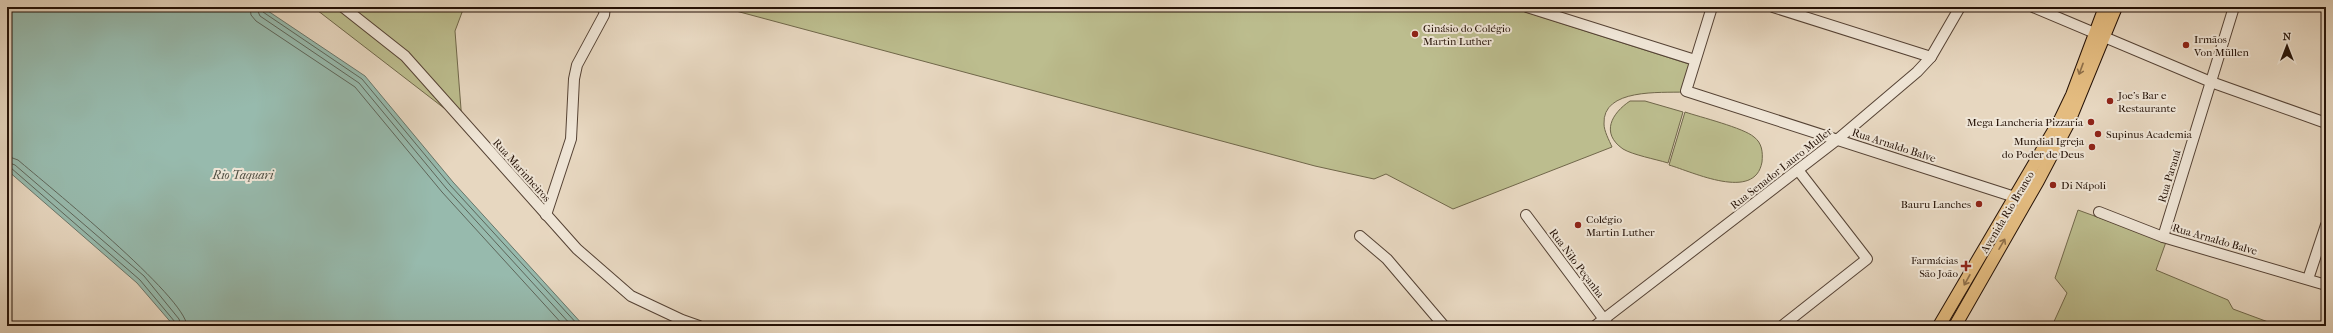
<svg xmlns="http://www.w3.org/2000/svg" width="2333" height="333" viewBox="0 0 2333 333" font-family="'IM FELL French Canon',serif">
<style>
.green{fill:#bcbd8e;stroke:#70674a}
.water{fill:#97baad;stroke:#69766a}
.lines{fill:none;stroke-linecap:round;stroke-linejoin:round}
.shore{stroke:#5e665a;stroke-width:1}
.minor-casing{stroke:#554234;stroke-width:12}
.major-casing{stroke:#241106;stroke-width:14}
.minor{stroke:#efe5d6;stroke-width:10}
.major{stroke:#e4bc80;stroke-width:12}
.oneway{stroke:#8e6f49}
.poi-dot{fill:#8f2418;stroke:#efe5d6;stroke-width:1.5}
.labels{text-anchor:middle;stroke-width:4;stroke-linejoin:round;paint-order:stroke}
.poi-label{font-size:11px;fill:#241106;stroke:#efe5d6;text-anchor:start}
.street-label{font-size:11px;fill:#241106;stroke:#efe5d6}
.water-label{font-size:12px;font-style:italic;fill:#4c4c40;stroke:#efe5d6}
</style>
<rect width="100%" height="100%" fill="#e7d7c0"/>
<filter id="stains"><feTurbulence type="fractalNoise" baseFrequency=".005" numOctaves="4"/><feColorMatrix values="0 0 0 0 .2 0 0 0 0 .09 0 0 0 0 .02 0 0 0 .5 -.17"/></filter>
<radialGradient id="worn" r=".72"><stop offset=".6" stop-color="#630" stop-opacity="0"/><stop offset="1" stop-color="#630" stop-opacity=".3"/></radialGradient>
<g class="green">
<polygon points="313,7 464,7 455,31 462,122"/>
<path d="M 721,7 L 1510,7 L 1692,65 L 1684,92 C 1661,93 1602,88 1604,124 C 1604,131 1609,140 1612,147 L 1453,209 L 1386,174 L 1374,179 L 1315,166 Z"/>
<path d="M 1630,101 L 1645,101 L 1683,112 L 1668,163 C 1655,159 1633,155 1623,149 C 1600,133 1612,113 1630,101 Z"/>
<path d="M 1685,112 C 1700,117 1744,128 1754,137 C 1762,143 1763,152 1762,162 C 1755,202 1693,172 1669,165 Z"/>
<polygon points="2078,210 2166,242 2156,270 2228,300 2233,309 2279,326 2052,326 2067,293 2055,278"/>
</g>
<polygon class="water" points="7,7 262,7 365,76 453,182 584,326 174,326 137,283 7,170"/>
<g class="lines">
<g class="shore">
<polyline points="250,7 251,15 256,21 355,87 442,192 564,326"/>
<polyline points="256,7 260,16 359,83 446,188 572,326"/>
<polyline points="261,7 263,12 362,79 450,185 579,326"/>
<path d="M 7,156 L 18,160 C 46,184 186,297 187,326"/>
<polyline points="7,162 15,165 144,276 179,319 181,326"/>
<polyline points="7,167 11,168 140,280 175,322 176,326"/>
</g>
<defs>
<g id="minor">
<polyline points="343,7 405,56 577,249 631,296 682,320 699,326"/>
<polyline points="1527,7 1695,60"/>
<polyline points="1712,7 1686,91 2021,199"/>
<polyline points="1773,7 1931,57"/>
<polyline points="2033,7 2211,82 2326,123"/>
<polyline points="2099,212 2163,237 2326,285"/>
<polyline points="546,215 571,139 574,79 577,65 604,15 605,7"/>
<polyline points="1526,215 1609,326"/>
<polyline points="1360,236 1387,259 1444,326"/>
<polyline points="2163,237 2234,7"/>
<polyline points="2308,279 2326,225"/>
<polyline points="1595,326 1838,139 1917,72 1931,57 1960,7"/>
<polyline points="1782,326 1867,259 1798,170"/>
</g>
<g id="major">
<polyline points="1939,326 2060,120 2072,95 2105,7"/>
<polyline points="1955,326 2038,181 2068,124 2116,7"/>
</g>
</defs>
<use href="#minor" class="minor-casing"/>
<use href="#major" class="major-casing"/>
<use href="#minor" class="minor"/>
<use href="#major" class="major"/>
</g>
<defs><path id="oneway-shaft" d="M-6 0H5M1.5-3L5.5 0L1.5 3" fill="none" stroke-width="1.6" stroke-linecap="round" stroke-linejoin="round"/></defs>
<g class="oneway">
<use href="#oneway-shaft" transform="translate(2081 69) rotate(110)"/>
<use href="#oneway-shaft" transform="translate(2002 244) rotate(-60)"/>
<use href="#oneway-shaft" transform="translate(1967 280) rotate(119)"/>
</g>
<g class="poi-dot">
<circle cx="1415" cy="34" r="4"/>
<circle cx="2186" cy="45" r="4"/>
<circle cx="2110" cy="101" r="4"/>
<circle cx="2091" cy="122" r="4"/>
<circle cx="2098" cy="134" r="4"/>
<circle cx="2092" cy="147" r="4"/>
<circle cx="2053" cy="185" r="4"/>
<circle cx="1979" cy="204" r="4"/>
<circle cx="1578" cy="225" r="4"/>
<path d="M1964 260h4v4h4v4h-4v4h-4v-4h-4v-4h4z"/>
</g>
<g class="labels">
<g class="poi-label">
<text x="1423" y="32">Ginásio do Colégio<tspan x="1423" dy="13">Martin Luther</tspan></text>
<text x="2194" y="43">Irmãos<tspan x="2194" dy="13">Von Müllen</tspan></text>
<text x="2118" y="99">Joe's Bar e<tspan x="2118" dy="13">Restaurante</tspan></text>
<text x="2083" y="126" text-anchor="end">Mega Lancheria Pizzaria</text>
<text x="2106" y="138">Supinus Academia</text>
<text x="2084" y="145" text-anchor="end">Mundial Igreja<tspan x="2084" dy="13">do Poder de Deus</tspan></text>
<text x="2061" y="189">Di Nápoli</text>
<text x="1971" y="208" text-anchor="end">Bauru Lanches</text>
<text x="1586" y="223">Colégio<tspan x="1586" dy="13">Martin Luther</tspan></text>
<text x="1958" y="264" text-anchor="end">Farmácias<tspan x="1958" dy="13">São João</tspan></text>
</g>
<g class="street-label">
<text transform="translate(1894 145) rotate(18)" y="4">Rua Arnaldo Balve</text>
<text transform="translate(1781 168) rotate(-38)" y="4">Rua Senador Lauro Muller</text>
<text transform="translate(522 170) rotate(48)" y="4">Rua Marinheiros</text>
<text transform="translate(2169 176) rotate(-73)" y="4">Rua Paraná</text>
<text transform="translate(2007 212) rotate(-59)" y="4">Avenida Rio Branco</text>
<text transform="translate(2215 239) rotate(16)" y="4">Rua Arnaldo Balve</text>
<text transform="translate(1577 263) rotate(53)" y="4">Rua Nilo Peçanha</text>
</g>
<g class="water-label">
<text x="243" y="179">Rio Taquari</text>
</g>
</g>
<rect width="2333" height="333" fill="none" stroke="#e7d7c0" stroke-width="24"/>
<rect x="8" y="8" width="2317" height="317" fill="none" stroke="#241106" stroke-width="2"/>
<rect x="12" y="12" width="2309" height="309" fill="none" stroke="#241106"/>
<g transform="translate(2287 46)" stroke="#efe5d6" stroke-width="3" paint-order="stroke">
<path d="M0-3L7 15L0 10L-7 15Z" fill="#241106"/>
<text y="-6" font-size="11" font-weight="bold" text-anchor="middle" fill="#241106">N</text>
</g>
<rect width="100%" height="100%" filter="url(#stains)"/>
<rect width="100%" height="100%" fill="url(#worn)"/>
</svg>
